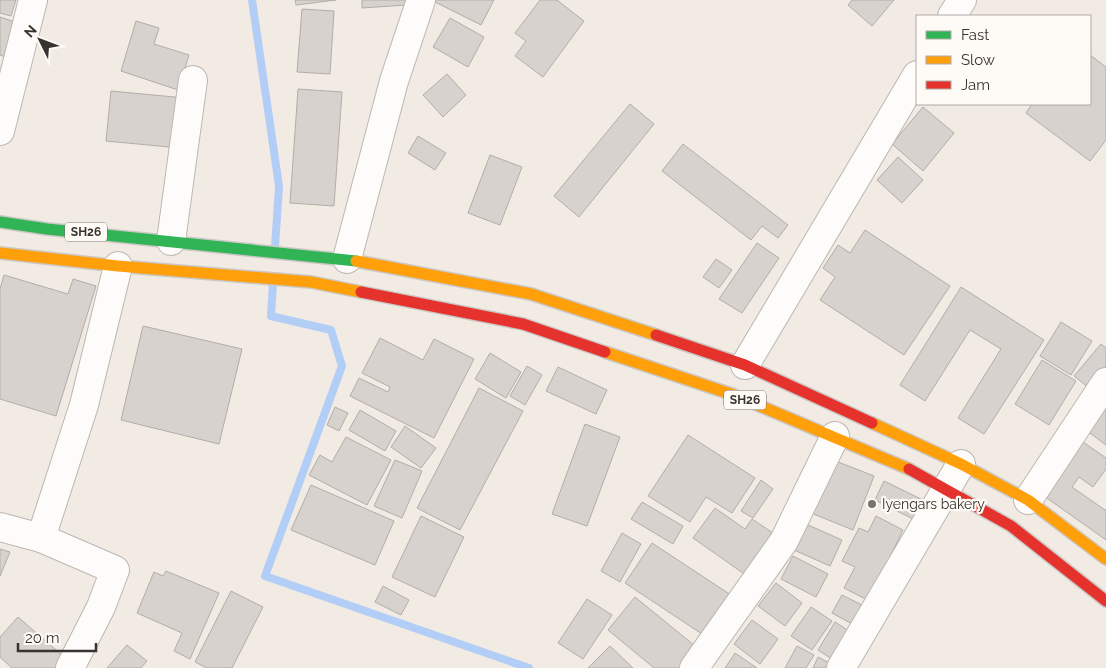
<svg xmlns="http://www.w3.org/2000/svg" width="1106" height="668" viewBox="0 0 1106 668" font-family="Raleway,sans-serif">
<style>
.lines{fill:none;stroke-linecap:round;stroke-linejoin:round}
.stream{stroke:#b3cef6;stroke-width:8}
.building{fill:#d7d2cd;stroke:#b2ada8}
.street-casing{stroke:#bbb7b1;stroke-width:30}
.fast-casing{stroke:#cbc7c4;stroke-width:14}
.slow-casing{stroke:#cbc7c4;stroke-width:14}
.jam-casing{stroke:#cbc7c4;stroke-width:14}
.street{stroke:#fdfcfb;stroke-width:28}
.fast{stroke:#30b455;stroke-width:11}
.slow{stroke:#ff9f0a;stroke-width:11}
.jam{stroke:#e5322d;stroke-width:11}
.poi-dot{fill:#79736e;stroke:#fefaf5;stroke-width:2}
.labels{text-anchor:middle;stroke-width:4.5;stroke-linejoin:round;paint-order:stroke}
.shield{fill:#fefaf5;stroke:#736f6a;stroke-width:1}
.shield-label{font-size:12px;font-weight:bold;fill:#38332f}
.poi-label{font-size:14px;fill:#38332f;stroke:#fefaf5;text-anchor:start}
</style>
<rect width="100%" height="100%" fill="#f1ebe4"/>
<g class="lines">
<g class="stream">
<polyline points="252,0 279,186 275,247"/>
<polyline points="273,283 271,316 331,330 342,366 265,576 529,668"/>
</g>
</g>
<g class="building">
<polygon points="0,0 16,0 11,16 0,13"/>
<polygon points="295,0 336,0 296,5"/>
<polygon points="362,0 406,0 406,5 362,8"/>
<polygon points="436,0 494,0 481,25 435,2"/>
<polygon points="540,0 557,0 584,21 543,77 515,56 526,41 515,33"/>
<polygon points="852,0 894,0 872,26 848,5"/>
<polygon points="302,9 334,11 330,74 297,72"/>
<polygon points="0,17 18,23 5,57 0,55"/>
<polygon points="450,18 484,37 468,67 433,47"/>
<polygon points="136,21 159,28 154,44 189,55 178,90 121,71"/>
<polygon points="1090,55 1106,67 1106,140 1090,161 1026,113 1032,104 1090,104"/>
<polygon points="447,74 466,95 443,117 423,95"/>
<polygon points="298,89 342,92 334,206 290,203"/>
<polygon points="111,91 185,98 180,148 106,141"/>
<polygon points="630,104 654,124 579,217 554,196"/>
<polygon points="923,107 954,133 923,171 892,144"/>
<polygon points="418,136 446,153 435,170 408,153"/>
<polygon points="683,144 788,225 778,238 762,226 751,240 662,171"/>
<polygon points="490,155 522,167 500,225 468,213"/>
<polygon points="898,157 923,180 902,203 877,180"/>
<polygon points="865,230 950,286 904,355 820,300 835,277 823,268 838,245 850,253"/>
<polygon points="757,243 779,258 742,313 719,299"/>
<polygon points="716,259 732,270 719,288 703,277"/>
<polygon points="4,275 68,294 73,279 96,286 56,416 0,399 0,289"/>
<polygon points="961,287 1044,340 984,434 958,418 1001,349 970,330 925,401 900,385"/>
<polygon points="1061,322 1092,341 1071,375 1040,356"/>
<polygon points="143,326 242,349 219,444 121,420"/>
<polygon points="380,338 423,360 434,339 474,359 434,438 350,396 359,378 388,392 390,387 362,373"/>
<polygon points="1101,344 1106,348 1106,369 1089,388 1074,376"/>
<polygon points="490,353 521,372 506,398 475,379"/>
<polygon points="1042,360 1076,381 1049,425 1015,404"/>
<polygon points="527,366 542,375 525,405 510,396"/>
<polygon points="558,367 607,390 596,414 546,391"/>
<polygon points="479,388 523,411 460,530 417,508"/>
<polygon points="1106,388 1106,445 1078,424"/>
<polygon points="335,407 348,413 339,431 327,425"/>
<polygon points="360,410 396,431 385,451 349,430"/>
<polygon points="585,424 620,437 587,526 552,514"/>
<polygon points="405,426 436,448 421,468 391,447"/>
<polygon points="688,435 755,478 732,513 706,497 690,522 648,496"/>
<polygon points="346,437 391,460 367,505 309,475 320,455 332,462"/>
<polygon points="1076,437 1106,458 1106,469 1093,487 1079,477 1072,487 1105,510 1106,509 1106,540 1037,491"/>
<polygon points="395,460 422,471 402,518 374,506"/>
<polygon points="833,460 874,476 853,530 811,513"/>
<polygon points="761,480 773,489 753,518 741,511"/>
<polygon points="884,481 925,501 915,520 875,500"/>
<polygon points="311,485 394,521 375,565 291,530"/>
<polygon points="642,502 683,526 673,544 631,519"/>
<polygon points="715,508 745,529 752,519 779,537 750,578 693,538"/>
<polygon points="421,516 464,537 435,597 392,577"/>
<polygon points="876,516 903,530 869,601 844,588 855,567 842,561 859,528 868,532"/>
<polygon points="806,524 842,540 830,566 794,550"/>
<polygon points="622,533 641,544 620,582 601,571"/>
<polygon points="652,543 731,595 705,636 625,583"/>
<polygon points="0,549 10,552 0,576"/>
<polygon points="793,556 828,574 816,597 781,579"/>
<polygon points="166,571 219,593 190,659 174,651 182,633 137,613 154,572 163,576"/>
<polygon points="776,583 802,603 785,626 758,606"/>
<polygon points="383,586 409,600 401,615 375,602"/>
<polygon points="231,591 263,607 232,668 207,668 195,662"/>
<polygon points="842,595 864,606 854,625 832,613"/>
<polygon points="635,597 700,650 686,668 654,668 608,630"/>
<polygon points="587,599 612,615 583,659 558,643"/>
<polygon points="811,607 832,621 812,650 791,636"/>
<polygon points="18,617 65,658 57,668 12,668 0,657 0,637"/>
<polygon points="752,620 778,639 760,664 734,644"/>
<polygon points="835,622 852,633 835,661 818,650"/>
<polygon points="127,645 147,661 141,668 107,668"/>
<polygon points="610,646 633,668 588,668"/>
<polygon points="797,646 814,655 806,668 785,668"/>
<polygon points="735,653 757,668 725,668"/>
<polygon points="818,657 833,665 831,668 813,668"/>
</g>
<g class="lines">
<defs>
<g id="street">
<polyline points="952,16 962,0"/>
<polyline points="0,131 33,0"/>
<polyline points="171,241 193,80"/>
<polyline points="347,259 394,81 421,0"/>
<polyline points="745,365 917,75"/>
<polyline points="1028,500 1106,382"/>
<polyline points="0,527 41,538"/>
<polyline points="70,668 101,607 115,570 41,538 84,405 118,266"/>
<polyline points="694,668 784,541 835,436"/>
<polyline points="841,668 961,464"/>
</g>
<polyline id="fast" points="0,222 47,229 356,261"/>
<g id="slow">
<polyline points="0,253 118,266 311,282 361,292"/>
<polyline points="356,261 531,294 656,335"/>
<polyline points="605,352 734,395 909,469"/>
<polyline points="872,423 961,464 1028,500 1106,559"/>
</g>
<g id="jam">
<polyline points="361,292 523,324 605,352"/>
<polyline points="656,335 745,365 872,423"/>
<polyline points="909,469 1011,526 1106,601"/>
</g>
</defs>
<use href="#street" class="street-casing"/>
<use href="#fast" class="fast-casing"/>
<use href="#slow" class="slow-casing"/>
<use href="#jam" class="jam-casing"/>
<use href="#street" class="street"/>
<use href="#fast" class="fast"/>
<use href="#slow" class="slow"/>
<use href="#jam" class="jam"/>
</g>
<circle class="poi-dot" cx="872" cy="504" r="5"/>
<g class="labels">
<g class="shield">
<rect x="65" y="222.5" width="42" height="19" rx="4"/>
<rect x="724" y="390.5" width="42" height="19" rx="4"/>
</g>
<g class="shield-label">
<text x="86" y="236">SH26</text>
<text x="745" y="404">SH26</text>
</g>
<g class="poi-label">
<text x="882" y="509">Iyengars bakery</text>
</g>
</g>
<rect x="916" y="15" width="175" height="90" fill="#fefaf5" stroke="#afaaa6"/>
<rect x="926" y="31" width="25" height="8" fill="#30b455" stroke="#afaaa6"/>
<text x="961" y="40" font-size="15" fill="#38332f">Fast</text>
<rect x="926" y="56" width="25" height="8" fill="#ff9f0a" stroke="#afaaa6"/>
<text x="961" y="65" font-size="15" fill="#38332f">Slow</text>
<rect x="926" y="81" width="25" height="8" fill="#e5322d" stroke="#afaaa6"/>
<text x="961" y="90" font-size="15" fill="#38332f">Jam</text>
<g transform="translate(40 40) rotate(312)" stroke="#fefaf5" stroke-width="4" paint-order="stroke">
<path d="M0-4L9 19L0 12L-9 19Z" fill="#38332f"/>
<text y="-8" font-size="14" font-weight="bold" text-anchor="middle" fill="#38332f">N</text>
</g>
<path d="M18 643v8h78v-8" fill="none" stroke="#38332f" stroke-width="2.5"/>
<text x="25" y="643" font-size="15" fill="#38332f" stroke="#fefaf5" stroke-width="4" paint-order="stroke">20 m</text>
</svg>
